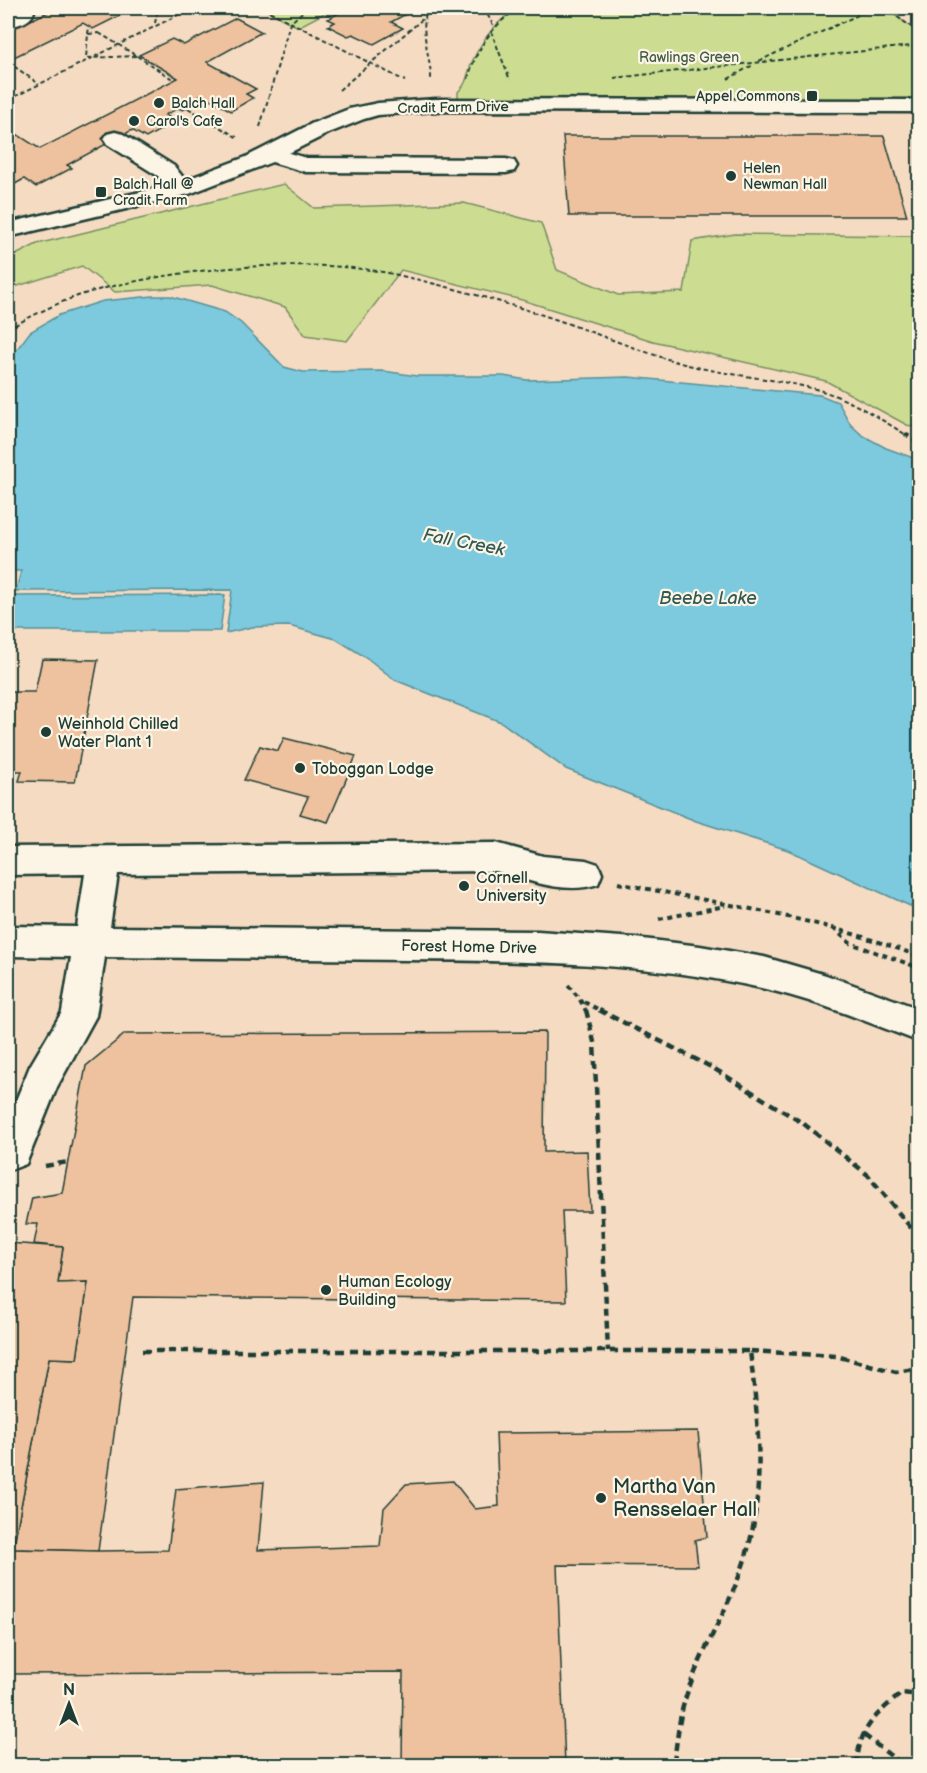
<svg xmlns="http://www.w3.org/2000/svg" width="927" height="1773" viewBox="0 0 927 1773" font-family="'Balsamiq Sans',sans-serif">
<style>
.built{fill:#f5dbc1}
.green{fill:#ccdd91;stroke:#768d62;stroke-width:1.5}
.water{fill:#7dc9dd;stroke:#579199;stroke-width:1.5}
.building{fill:#efc29f;stroke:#1f3d34;stroke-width:1.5}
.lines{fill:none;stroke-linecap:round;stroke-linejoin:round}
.minor-casing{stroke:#1f3d34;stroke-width:5}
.path-far2{stroke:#1f3d34;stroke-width:2;stroke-dasharray:4.5 3;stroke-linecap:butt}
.path-far1{stroke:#1f3d34;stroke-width:4;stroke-dasharray:5 4.5;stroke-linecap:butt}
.path{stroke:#1f3d34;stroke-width:4.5;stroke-dasharray:8 5;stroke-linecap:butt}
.minor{fill:#fcf5e5;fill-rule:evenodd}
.poi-dot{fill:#1f3d34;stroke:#fcf5e5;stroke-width:2}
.labels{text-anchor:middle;stroke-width:4.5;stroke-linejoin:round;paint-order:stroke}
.far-park-label{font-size:14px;fill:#425d47;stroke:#fcf5e5}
.far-poi-label{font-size:14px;fill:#1f3d34;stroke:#fcf5e5;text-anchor:start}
.far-street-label{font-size:14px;fill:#1f3d34;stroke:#fcf5e5}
.poi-label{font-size:16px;fill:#1f3d34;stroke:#fcf5e5;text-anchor:start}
.street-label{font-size:16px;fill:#1f3d34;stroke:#fcf5e5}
.water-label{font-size:18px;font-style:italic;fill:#325956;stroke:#fcf5e5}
.near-poi-label{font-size:20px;fill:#1f3d34;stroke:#fcf5e5;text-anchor:start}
</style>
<rect width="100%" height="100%" fill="#f8e6d0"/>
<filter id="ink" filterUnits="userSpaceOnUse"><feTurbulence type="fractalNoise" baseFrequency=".0167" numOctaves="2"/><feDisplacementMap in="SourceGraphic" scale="12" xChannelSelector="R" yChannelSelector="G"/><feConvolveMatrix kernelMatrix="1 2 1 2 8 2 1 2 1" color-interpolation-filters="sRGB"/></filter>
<g filter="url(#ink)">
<rect class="built" x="8" y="8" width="911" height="1757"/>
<g class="green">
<polygon points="262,8 334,8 298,27"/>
<path d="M 518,8 L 885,8 L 919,33 L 919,106 L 458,105 L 458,92 C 468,83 467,73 472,62 C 482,40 497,20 518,8 Z"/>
<polygon points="284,184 314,208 464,203 541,223 557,270 618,295 684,292 692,241 735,234 919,236 919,428 907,425 826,381 653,341 522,300 401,270 347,341 305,335 285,307 212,285 115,292 82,266 8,289 8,259 37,244"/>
</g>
<g class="water">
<polygon points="153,296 170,296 225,312 241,323 284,367 303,372 383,371 417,376 503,376 527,380 628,377 820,395 838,402 851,425 862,435 886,448 919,460 919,910 788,850 696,821 566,769 501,722 395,680 367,658 336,639 289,626 252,627 226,633 232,590 16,591 21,571 8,571 8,361 30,332 59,315 103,301"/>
<polygon points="225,595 220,631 8,631 8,596"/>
</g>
<g class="building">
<polygon points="56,8 115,8 125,13 93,29 83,23 8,60 8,31"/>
<polygon points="348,8 417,8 391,22 403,28 374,44 353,34 348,36 328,26 335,22 328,19"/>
<polygon points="236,18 262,32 207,62 256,89 246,94 253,98 231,111 202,94 188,102 193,105 183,110 178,108 165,115 176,121 146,138 132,130 67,165 72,168 36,187 24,179 8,188 8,136 15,133 40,149 178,78 139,55 172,39 184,45"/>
<polygon points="563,136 884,136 907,216 569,216"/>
<polygon points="42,659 98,660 75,782 19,781 22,771 8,771 8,692 35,692"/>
<polygon points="284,738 356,756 328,822 300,814 308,797 244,780 260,746 278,751"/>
<polygon points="545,1032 544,1152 587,1151 590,1211 562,1211 566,1301 133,1297 98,1551 13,1549 49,1358 77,1359 88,1282 58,1283 63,1247 34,1244 38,1224 26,1224 32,1198 62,1193 86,1066 125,1034"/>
<polygon points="8,1243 63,1247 58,1283 88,1282 77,1359 49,1358 13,1549 98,1551 168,1550 176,1489 264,1482 258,1550 380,1546 384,1508 406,1484 453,1481 475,1509 499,1506 496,1433 698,1431 707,1537 695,1540 698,1566 557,1565 565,1766 402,1766 403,1672 8,1674"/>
</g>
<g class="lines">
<defs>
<g id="minor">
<path d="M 14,8 L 34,8 C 35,21 19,25 8,27 L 8,14 L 14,11 Z"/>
<polygon points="436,99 920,100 920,112 436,111 378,115 364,119 329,133 289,153 306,158 506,159 514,161 517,166 514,171 506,173 306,172 272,162 189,194 8,237 8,223 166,186 158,176 107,144 104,139 107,134 115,132 123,134 174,166 185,180 246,157 313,123 349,109 378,103"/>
<path d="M 496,843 L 543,856 L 586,860 L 598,864 L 602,874 L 598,884 C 566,895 527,880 496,871 L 118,874 L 110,927 L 538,931 L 635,938 L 700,946 L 764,957 L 826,975 L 920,1009 L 920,1042 C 867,1022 816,1000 761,988 C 645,962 527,961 409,960 C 308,959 207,958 105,957 L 96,1016 L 57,1087 L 26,1164 L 13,1169 L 8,1167 L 8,1120 L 30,1066 L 62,1012 L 71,957 L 8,956 L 8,926 L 77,927 L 85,874 L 8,875 L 8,847 Z"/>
</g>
</defs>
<use href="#minor" class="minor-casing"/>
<g class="path-far2">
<polyline points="263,8 405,81"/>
<path d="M 429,8 C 417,27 432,59 431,81"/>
<polyline points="484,8 494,27"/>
<polyline points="885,8 920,33"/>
<polyline points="155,23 158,8"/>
<polyline points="491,31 510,80"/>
<polygon points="99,33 137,56 86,58 88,34"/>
<polyline points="88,34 89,27"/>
<polyline points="137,56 174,80"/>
<polyline points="759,61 873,8"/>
<polyline points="8,62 39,84"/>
<polyline points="614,78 920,45"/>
<path d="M 468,79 C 476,49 492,26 518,8"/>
<polyline points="728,79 753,65"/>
<polyline points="915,83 920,66"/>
<polyline points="339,90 425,17"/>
<polyline points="8,100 192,8"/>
<polyline points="188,108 238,138"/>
<polyline points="260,127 290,23 307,8"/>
<path d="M 8,329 C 35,314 64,299 94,291 C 179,268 307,256 393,274 C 439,284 485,297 530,311 C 579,326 627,347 677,362 C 721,375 766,377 811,388 C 846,396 877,417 908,436"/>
</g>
<g class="path-far1">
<polyline points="905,434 920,443"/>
<path d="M 618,883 C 720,904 823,918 920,957"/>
<polyline points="659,919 725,906"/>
<polyline points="833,928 850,943 920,968"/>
<polyline points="568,985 579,998 586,1011"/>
<polyline points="584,1002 602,1011"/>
</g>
<g class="path">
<polyline points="586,1010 594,1042 608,1351"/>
<polyline points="599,1010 713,1068 804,1124 868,1175 920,1239"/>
<polyline points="45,1166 68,1162"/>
<path d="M 142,1351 L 750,1351 C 758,1418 766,1490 746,1556 C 731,1607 699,1652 684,1703 C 678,1723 677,1745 673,1766"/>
<polyline points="750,1351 836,1356 896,1372 920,1368"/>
<polyline points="864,1735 904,1766"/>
<path d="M 857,1766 C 858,1729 875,1715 902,1693 L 920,1695"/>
</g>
<use href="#minor" class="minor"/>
</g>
</g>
<g class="poi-dot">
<rect x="806" y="90" width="12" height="12" rx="3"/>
<circle cx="159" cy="103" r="6"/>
<circle cx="134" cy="121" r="6"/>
<circle cx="731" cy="176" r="6"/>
<rect x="95" y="186" width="12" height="12" rx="3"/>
<circle cx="46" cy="732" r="6"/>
<circle cx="300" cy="768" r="6"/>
<circle cx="464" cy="886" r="6"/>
<circle cx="326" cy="1290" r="6"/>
<circle cx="601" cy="1498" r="6"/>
</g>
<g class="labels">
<g class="far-park-label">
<text x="689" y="62">Rawlings Green</text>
</g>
<g class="far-poi-label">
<text x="800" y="101" text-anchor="end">Appel Commons</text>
<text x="171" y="108">Balch Hall</text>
<text x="146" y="126">Carol's Cafe</text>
<text x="743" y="173">Helen<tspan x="743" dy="16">Newman Hall</tspan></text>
<text x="113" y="189">Balch Hall @<tspan x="113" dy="16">Cradit Farm</tspan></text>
</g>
<g class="far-street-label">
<text transform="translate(453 107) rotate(-1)" y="5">Cradit Farm Drive</text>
</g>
<g class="poi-label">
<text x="58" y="729">Weinhold Chilled<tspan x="58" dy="18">Water Plant 1</tspan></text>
<text x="312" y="774">Toboggan Lodge</text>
<text x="476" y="883">Cornell<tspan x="476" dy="18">University</tspan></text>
<text x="338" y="1287">Human Ecology<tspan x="338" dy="18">Building</tspan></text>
</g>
<g class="street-label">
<text transform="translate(469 946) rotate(1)" y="6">Forest Home Drive</text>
</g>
<g class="water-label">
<text transform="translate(464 542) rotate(11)" y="6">Fall Creek</text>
<text x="708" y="604">Beebe Lake</text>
</g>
<g class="near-poi-label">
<text x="613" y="1493">Martha Van<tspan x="613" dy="23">Rensselaer Hall</tspan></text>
</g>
</g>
<rect width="927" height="1773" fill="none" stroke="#fcf5e5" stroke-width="30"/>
<rect x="15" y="15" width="897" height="1743" fill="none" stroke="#1f3d34" stroke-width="2" filter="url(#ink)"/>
<g transform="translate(69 1704)" stroke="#fcf5e5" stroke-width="4.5" paint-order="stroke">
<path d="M0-4.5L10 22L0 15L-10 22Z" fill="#1f3d34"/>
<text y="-9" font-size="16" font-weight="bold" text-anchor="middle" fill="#1f3d34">N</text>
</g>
</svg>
